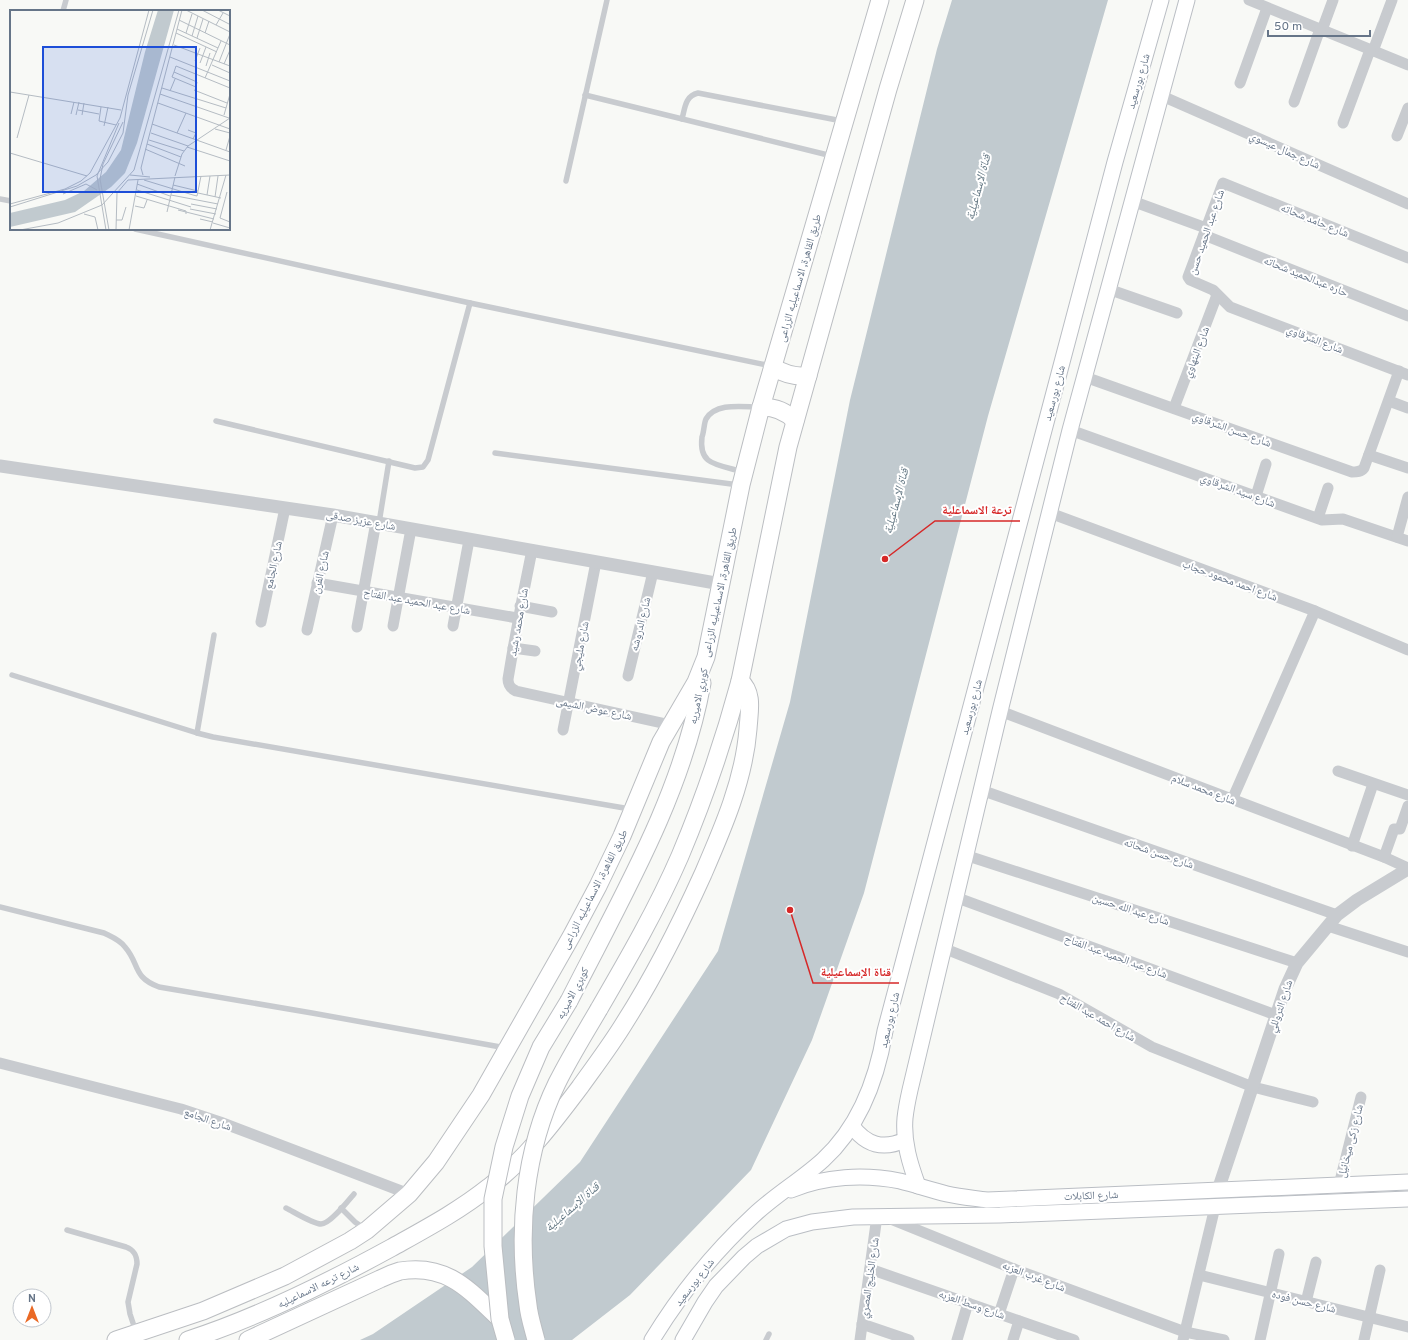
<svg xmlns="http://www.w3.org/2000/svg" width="1408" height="1340" viewBox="0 0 1408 1340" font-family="Overpass,'Noto Naskh Arabic',sans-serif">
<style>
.water{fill:#c1cacf}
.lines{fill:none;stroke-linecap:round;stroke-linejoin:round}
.secondary-casing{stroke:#babec4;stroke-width:17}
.primary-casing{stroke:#bbbec2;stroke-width:19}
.service{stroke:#c8cbcf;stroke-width:5.5}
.minor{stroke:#c8cbcf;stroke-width:11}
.tertiary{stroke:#c8cbcf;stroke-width:13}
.secondary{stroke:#fff;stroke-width:15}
.primary{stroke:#fff;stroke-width:17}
.primary-bridge-casing{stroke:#bbbec2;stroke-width:19;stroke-linecap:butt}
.primary-bridge{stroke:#fff;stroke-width:17}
.labels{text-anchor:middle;stroke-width:4;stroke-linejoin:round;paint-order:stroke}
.street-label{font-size:11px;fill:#667588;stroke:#fff}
.water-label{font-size:12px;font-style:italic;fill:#637783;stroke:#fff}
.inset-road{fill:none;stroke:#b5bcc3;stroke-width:1}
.view{fill:#1d4ed8;fill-opacity:0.15;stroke:#1d4ed8;stroke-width:2}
.inset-edge{fill:none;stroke:#667588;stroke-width:2}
.leader{fill:none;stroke:#d62828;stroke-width:1.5}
.callout-dot{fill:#d62828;stroke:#fff;stroke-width:1.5}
.callout-label{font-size:12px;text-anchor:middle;font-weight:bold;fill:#d62828;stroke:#fff;stroke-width:4;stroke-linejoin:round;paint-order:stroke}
</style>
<rect width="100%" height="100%" fill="#f8f9f6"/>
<polygon class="water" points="952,0 1108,0 988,416 864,893 812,1040 751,1170 630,1295 572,1340 360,1340 373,1334 472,1267 580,1162 718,951 790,702 850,400 937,49"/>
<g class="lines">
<defs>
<g id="secondary">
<path d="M 852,1126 C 866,1145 883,1150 905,1140"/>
<path d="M 918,1186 C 910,1164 903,1142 905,1118 C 906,1109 908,1099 910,1090 L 1000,711 L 1070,430 L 1187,0"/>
<path d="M 791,1190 C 825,1176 864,1174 900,1181 C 916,1185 931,1190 947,1194 C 960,1197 973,1198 987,1200 L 1408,1182"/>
<path d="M 652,1340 C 680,1294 714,1252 754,1215 C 775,1195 801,1180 823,1160 C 859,1127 877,1079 885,1031 L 1115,162 L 1161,0"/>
<polyline points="683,1340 705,1302 716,1286 744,1257 757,1246 786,1229 812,1222 853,1217 1000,1215 1408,1199"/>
</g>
<g id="primary">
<path d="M 773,367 C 784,374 795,377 808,376"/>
<path d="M 761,407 C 775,407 786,411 795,421"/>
<path d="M 569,1001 C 620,900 682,796 702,683"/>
<path d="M 599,1009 C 628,959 657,909 680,856 C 704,799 724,740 740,681 L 788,447 L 888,89 L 915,0"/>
<polyline points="116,1340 203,1311 285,1276 350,1241 367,1230 409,1194 436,1162 481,1095 572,935 598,886 622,836 661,742 696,682 706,657 741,485 761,407 880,0"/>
<path d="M 188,1340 C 257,1318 327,1283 391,1248 C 425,1229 459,1211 489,1187 C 525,1160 553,1123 580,1087 C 595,1066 611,1045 625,1022 C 655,975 680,925 703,874 C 723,828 744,780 748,729 C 749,712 754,693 740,681"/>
<path d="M 248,1340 L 380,1279 C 386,1276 393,1273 400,1271 C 447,1263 469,1290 500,1319"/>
</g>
</defs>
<use href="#secondary" class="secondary-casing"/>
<use href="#primary" class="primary-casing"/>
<g class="service">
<polyline points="63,11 66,0"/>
<polyline points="585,95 832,156"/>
<path d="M 682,119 C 685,108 685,96 698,93 L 842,121"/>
<polyline points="566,181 607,0"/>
<polyline points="0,199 11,201"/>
<polyline points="135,229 470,303 771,366"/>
<polyline points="216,421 415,468 423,467 428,460 470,303"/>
<polyline points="495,453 739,485"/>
<path d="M 743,472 C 734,469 715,466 708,460 C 701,454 701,445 702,437 C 704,432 704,423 706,419 C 716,402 743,407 759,407"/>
<polyline points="379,523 389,461"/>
<polyline points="12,675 197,733 213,737 630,809"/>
<polyline points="197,733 214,635"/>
<path d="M 0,907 L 104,933 C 112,937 120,940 125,947 C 140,964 132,977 159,987 L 312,1013 L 506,1048"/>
<path d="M 286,1208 C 294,1212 313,1224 321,1224 C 330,1224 348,1201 354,1194"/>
<polyline points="341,1208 355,1222 365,1229"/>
<path d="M 67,1230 L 126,1247 C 134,1250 137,1255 137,1264 L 128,1302 L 130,1314 L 136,1332"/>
<polyline points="766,1340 769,1334"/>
</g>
<g class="minor">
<polyline points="1249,0 1408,65"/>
<polyline points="1322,30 1333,0"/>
<polyline points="1373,51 1392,0"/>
<polyline points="1240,83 1267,8"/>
<polyline points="1162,96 1408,204"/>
<polyline points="1294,102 1320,29"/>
<polyline points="1343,123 1370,50"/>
<polyline points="1397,136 1408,108"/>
<polyline points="1132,201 1206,228"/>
<polyline points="1204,235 1408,316"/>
<polyline points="1408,258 1223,183 1188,277 1190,280 1213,290 1230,307 1408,375"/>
<polyline points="1108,289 1177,313"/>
<path d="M 1085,377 L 1352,472 C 1357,472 1361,472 1364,468 L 1399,371"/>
<polyline points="1389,401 1408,408"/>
<polyline points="1174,408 1217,295"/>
<polyline points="1070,430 1322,520 1343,519 1408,541"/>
<polyline points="1369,455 1408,468"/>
<polyline points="1256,496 1266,464"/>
<polyline points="1050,513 1315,611 1408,650"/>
<polyline points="1318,518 1328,488"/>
<polyline points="1397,537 1408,497"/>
<path d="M 532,550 C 523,593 515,636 508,679 C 508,685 510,688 516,691 L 671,725"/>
<polyline points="317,583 517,618"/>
<polyline points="520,606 552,612"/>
<polyline points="261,622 285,508"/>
<polyline points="393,626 411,529"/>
<polyline points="453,626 469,540"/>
<polyline points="357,627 376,522"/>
<polyline points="307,630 333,515"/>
<polyline points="513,648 535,651"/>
<polyline points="628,676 653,572"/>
<polyline points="1000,711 1384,857 1408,868"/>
<polyline points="563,730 596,562"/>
<polyline points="1338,771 1408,795"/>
<polyline points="981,790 1337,915"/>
<polyline points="1232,800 1315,611"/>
<polyline points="1352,846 1373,784"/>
<polyline points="965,855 1297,963"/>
<polyline points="1384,857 1394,829 1400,829 1408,806"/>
<polyline points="955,897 1276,1015"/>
<polyline points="1328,926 1408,952"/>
<polyline points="943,948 1059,994 1152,1047 1253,1087 1313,1102"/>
<polyline points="0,1063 181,1109 220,1122 409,1194"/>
<polyline points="1339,1185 1361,1097"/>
<polyline points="888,1218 1014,1269 1185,1332 1224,1340"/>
<polyline points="870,1269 1074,1340"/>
<polyline points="1199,1275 1408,1327"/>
<polyline points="1306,1302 1316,1262"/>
<polyline points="999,1314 1014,1269"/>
<polyline points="862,1324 909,1340"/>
<polyline points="860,1340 877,1216"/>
<polyline points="957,1340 968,1303"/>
<polyline points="1013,1340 1019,1321"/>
<polyline points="1183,1340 1215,1207"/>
<polyline points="1260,1340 1279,1254"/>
<polyline points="1364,1340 1380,1270"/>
</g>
<g class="tertiary">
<polyline points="0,466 333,515 721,584"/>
<polyline points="1218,1190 1285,989 1297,963 1337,915 1357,900 1408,869"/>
</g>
<use href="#secondary" class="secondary"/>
<use href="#primary" class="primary"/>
<defs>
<g id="primary-bridge">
<polyline points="506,1340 500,1319 493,1246 493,1199 504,1147 520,1096 541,1047 569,1001"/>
<path d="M 536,1340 C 533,1328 529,1316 528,1305 C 517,1231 524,1151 557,1083 C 570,1057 585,1033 599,1009"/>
</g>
</defs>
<use href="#primary-bridge" class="primary-bridge-casing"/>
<use href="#primary-bridge" class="primary-bridge"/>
</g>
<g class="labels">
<g class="street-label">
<text transform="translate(1138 81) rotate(-74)" y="4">شارع بورسعيد</text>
<text transform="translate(1285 150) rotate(24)" y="4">شارع جمال عيسوي</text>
<text transform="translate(1315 220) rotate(22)" y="4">شارع حامد شحاته</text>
<text transform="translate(1206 232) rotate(-71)" y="4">شارع عبد الحميد حسن</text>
<text transform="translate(1306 276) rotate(22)" y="4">حاره عبدالحميد شحاته</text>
<text transform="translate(799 278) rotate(-74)" y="4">طريق القاهرة, الاسماعيليه الزراعى</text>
<text transform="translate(1315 339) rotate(21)" y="4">شارع الشرقاوي</text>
<text transform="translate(1196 352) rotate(-69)" y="4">شارع البنهاوي</text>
<text transform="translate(1054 393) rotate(-75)" y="4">شارع بورسعيد</text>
<text transform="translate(1232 429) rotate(20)" y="4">شارع حسن الشرقاوي</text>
<text transform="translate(1238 490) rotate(20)" y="4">شارع سيد الشرقاوي</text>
<text transform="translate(361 520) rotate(10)" y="4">شارع عزيز صدقى</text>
<text transform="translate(273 565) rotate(-78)" y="4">شارع الجامع</text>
<text transform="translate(320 572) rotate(-77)" y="4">شارع الفرن</text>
<text transform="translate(1230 580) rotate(20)" y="4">شارع احمد محمود حجاب</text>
<text transform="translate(719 592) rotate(-78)" y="4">طريق القاهرة, الاسماعيليه الزراعى</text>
<text transform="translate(417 601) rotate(10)" y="4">شارع عبد الحميد عبد الفتاح</text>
<text transform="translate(518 622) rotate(-80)" y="4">شارع محمد رشيد</text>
<text transform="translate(640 624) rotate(-76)" y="4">شارع الدروشه</text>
<text transform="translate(580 646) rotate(-79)" y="4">شارع مليجي</text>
<text transform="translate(698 696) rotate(-78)" y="4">كوبري الاميريه</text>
<text transform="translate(971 707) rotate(-75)" y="4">شارع بورسعيد</text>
<text transform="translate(594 708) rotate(12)" y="4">شارع عوض الشيمى</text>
<text transform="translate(1204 789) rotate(21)" y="4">شارع محمد سلام</text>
<text transform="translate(1159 853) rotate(19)" y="4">شارع حسن شحاته</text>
<text transform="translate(594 889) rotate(-63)" y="4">طريق القاهرة, الاسماعيليه الزراعى</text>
<text transform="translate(1131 909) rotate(18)" y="4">شارع عبد الله حسين</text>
<text transform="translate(1116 956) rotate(20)" y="4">شارع عبد الحميد عبد الفتاح</text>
<text transform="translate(572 993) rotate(-62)" y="4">كوبري الاميريه</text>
<text transform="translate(1280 1006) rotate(-71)" y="4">شارع التروللي</text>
<text transform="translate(1098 1017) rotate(30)" y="4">شارع احمد عبد الفتاح</text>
<text transform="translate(889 1020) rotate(-77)" y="4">شارع بورسعيد</text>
<text transform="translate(208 1119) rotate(19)" y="4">شارع الجامع</text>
<text transform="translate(1350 1141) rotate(-76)" y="4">شارع زكى ميخائيل</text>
<text transform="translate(1091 1195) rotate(-2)" y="4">شارع الكابلات</text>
<text transform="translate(1034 1276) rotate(21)" y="4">شارع غرب العزبه</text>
<text transform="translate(869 1278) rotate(-82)" y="4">شارع الخليج المصري</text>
<text transform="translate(694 1282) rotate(-52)" y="4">شارع بورسعيد</text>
<text transform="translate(318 1285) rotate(-26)" y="4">شارع ترعه الاسماعيليه</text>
<text transform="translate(1304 1301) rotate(14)" y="4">شارع حسن فوده</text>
<text transform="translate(972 1304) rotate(19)" y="4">شارع وسط العزبه</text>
</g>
<g class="water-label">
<text transform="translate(978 187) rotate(-75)" y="4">قناة الإسماعيلية</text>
<text transform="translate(896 501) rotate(-75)" y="4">قناة الإسماعيلية</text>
<text transform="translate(572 1207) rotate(-41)" y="4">قناة الإسماعيلية</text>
</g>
</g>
<g transform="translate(10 10)">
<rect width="220" height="220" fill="#f8f9f6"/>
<path d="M 148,0 L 164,0 L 127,133 L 115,163 L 101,177 L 65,202 L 0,217 L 0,203 L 55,190 L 74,181 L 96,162 L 111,140 L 135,42 Z" fill="#c1cacf"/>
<path class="inset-road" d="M 176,0 L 220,22M 192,0 L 219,14M 208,0 L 220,6M 169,10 L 220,35M 206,15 L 213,3M 167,19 L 208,38M 166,23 L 207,42M 176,23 L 182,4M 195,23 L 199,11M 182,26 L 188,6M 187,28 L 193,9M 164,35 L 220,56M 160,47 L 220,71M 185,51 L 190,38M 209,52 L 220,24M 190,53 L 196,37M 214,54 L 220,40M 202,55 L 220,63M 196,56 L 200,43M 164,62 L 187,72 L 186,77 L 162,67 L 164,62 L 166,56 L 220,78M 195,68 L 211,31M 152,78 L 216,98M 184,80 L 217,93M 160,81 L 165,69M 0,82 L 111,100M 150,84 L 219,108M 148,93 L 220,119M 91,97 L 89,111 L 106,115M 68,100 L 89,104M 61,104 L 64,92M 66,105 L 69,92M 72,105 L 74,93M 214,105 L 220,84M 142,114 L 220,142M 94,116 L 98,97M 205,119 L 220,123M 178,120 L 186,123 L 183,129M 141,123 L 178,136M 167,123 L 176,103M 7,128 L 19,85M 139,130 L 174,141M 137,134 L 171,147M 177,137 L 220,151M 135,139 L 175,156M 216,140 L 220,126M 0,143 L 77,166M 120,165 L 140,167M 133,165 L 131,158 L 137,134 L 172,0M 165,166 L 172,144 L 178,136 L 220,108M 134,170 L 183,185 L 187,186 L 188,181M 127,174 L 160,186M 163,175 L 188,181 L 191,166M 127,180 L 181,197M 217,182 L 210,208 L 220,212M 188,183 L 211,188M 53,184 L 76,174 L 87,180M 161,185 L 182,189M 197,185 L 200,166M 126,186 L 176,201 L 176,204M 205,187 L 208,166M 182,189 L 208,194M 0,194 L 55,179 L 71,171 L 80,163 L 110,108 L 139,0M 181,194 L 207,199M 125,196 L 134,198 L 137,190M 0,197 L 67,176 L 86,165 L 98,152 L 113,123 L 118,85 L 143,0M 180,199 L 206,204M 168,200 L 204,209M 157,202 L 165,167M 74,204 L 85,207 L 88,220M 190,209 L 203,212M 106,210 L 112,210 L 116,197M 203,213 L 220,218M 10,220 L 48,213 L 92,195 L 124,160 L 169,0M 96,220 L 87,166 L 109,113M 99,220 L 90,169 L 93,154 L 113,112M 106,220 L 107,183 L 118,170 L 220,165M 119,220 L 128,170M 200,220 L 216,165"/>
<path class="view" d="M 33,37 L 186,37 L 186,182 L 33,182 Z"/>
<rect width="220" height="220" class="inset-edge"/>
</g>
<path class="leader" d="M885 559L935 521H1020M790 910L813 983H899"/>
<g class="callout-dot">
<circle cx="885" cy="559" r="4"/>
<circle cx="790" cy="910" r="4"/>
</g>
<g class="callout-label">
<text x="977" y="514">ترعة الاسماعلية</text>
<text x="856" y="976">قناة الإسماعيلية</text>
</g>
<g transform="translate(32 1308)"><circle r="19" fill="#ffffff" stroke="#c2c8cf"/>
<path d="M0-3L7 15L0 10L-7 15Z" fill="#ea6925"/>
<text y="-6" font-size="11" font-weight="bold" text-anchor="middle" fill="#667588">N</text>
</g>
<path d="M1268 30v6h102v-6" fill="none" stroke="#667588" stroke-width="2"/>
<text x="1274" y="30" font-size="12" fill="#667588" stroke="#ffffff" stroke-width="3" paint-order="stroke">50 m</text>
</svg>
